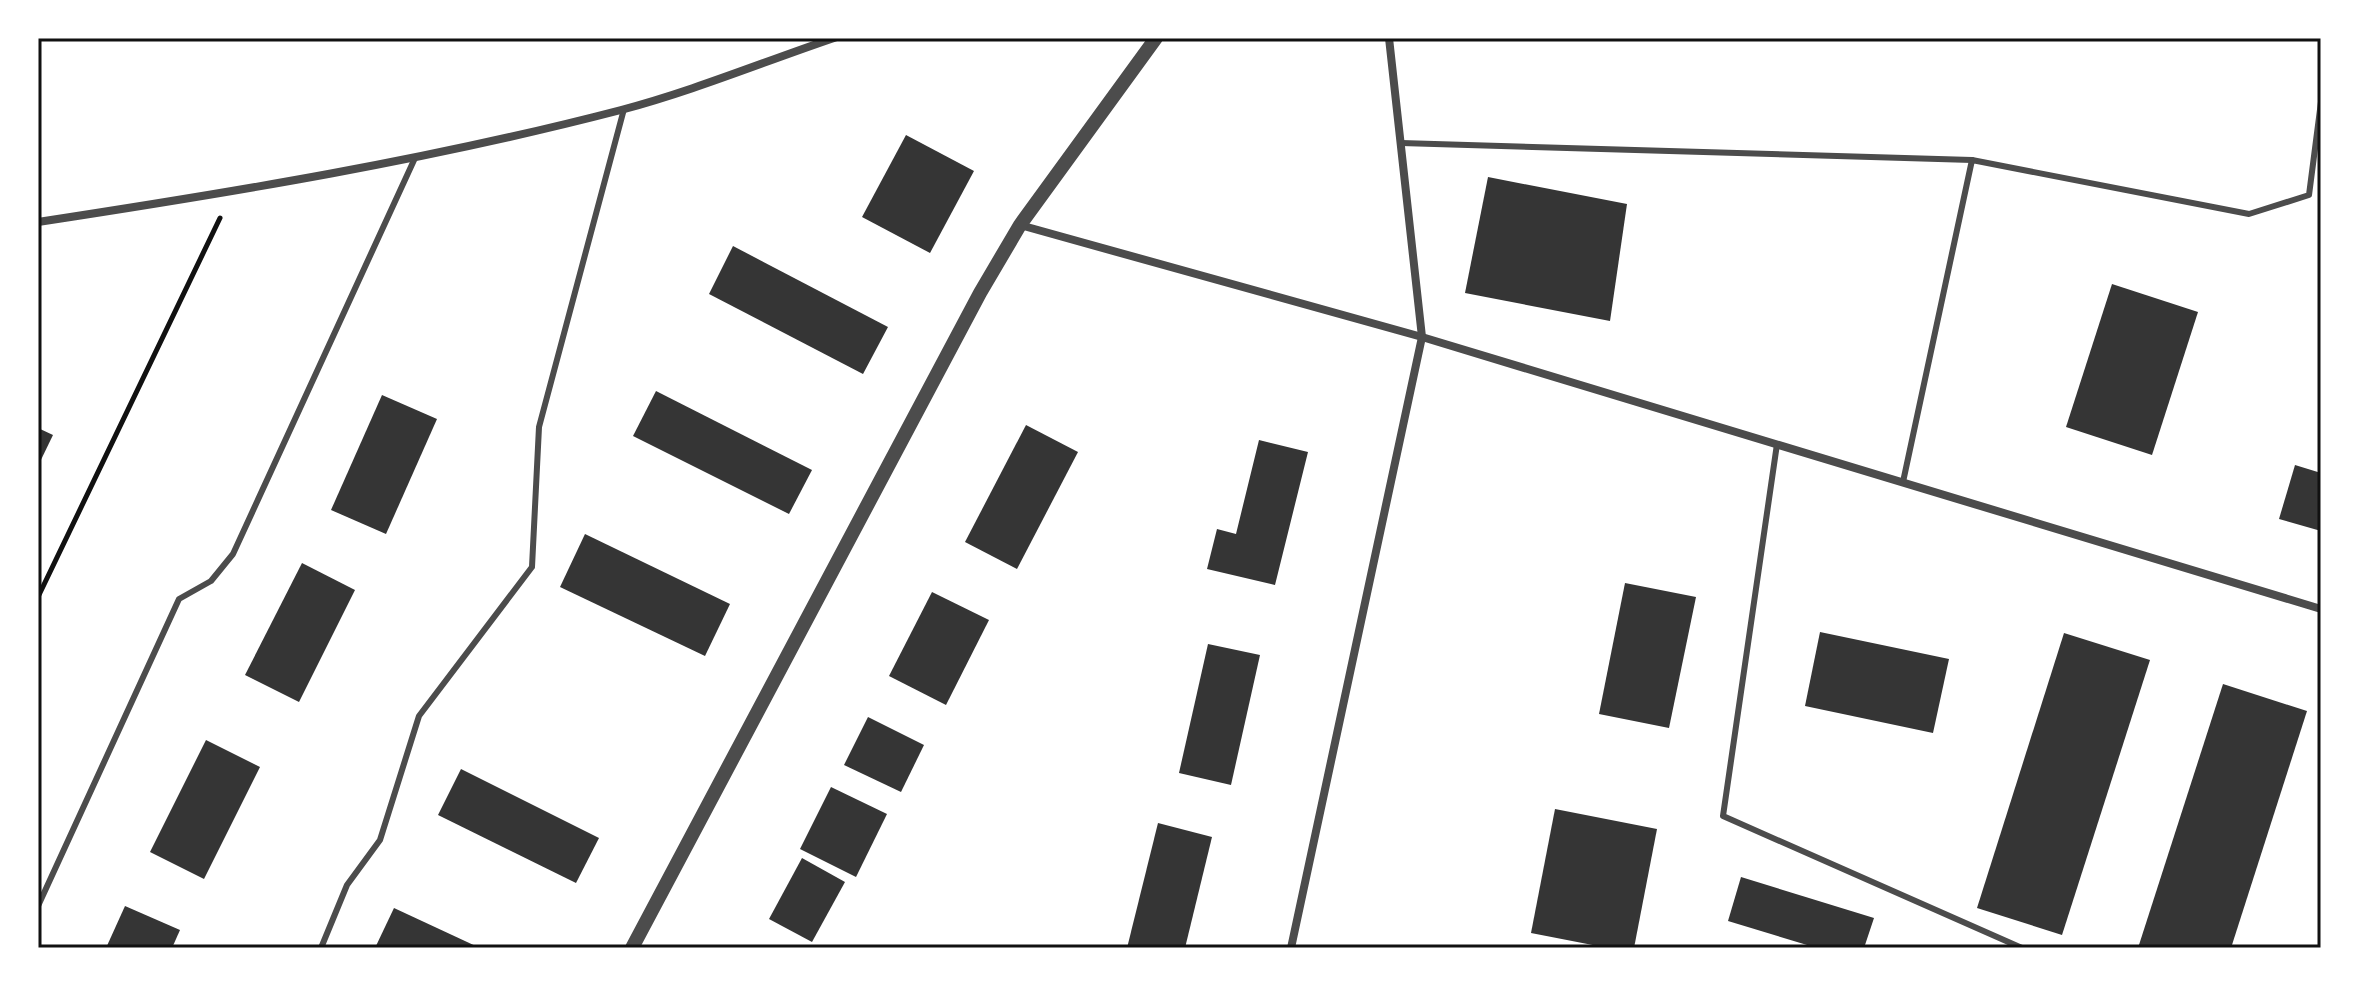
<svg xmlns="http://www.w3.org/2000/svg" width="2359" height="986" viewBox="0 0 2359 986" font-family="'Noto Sans',sans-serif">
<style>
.building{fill:#353535}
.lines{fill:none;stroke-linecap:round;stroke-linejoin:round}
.path{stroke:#111;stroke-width:5}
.service{stroke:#4c4c4c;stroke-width:6}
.minor{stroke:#4c4c4c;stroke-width:8}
.tertiary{stroke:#4c4c4c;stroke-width:14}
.neatline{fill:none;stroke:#111;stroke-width:3}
</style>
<rect width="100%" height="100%" fill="#fff"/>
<g class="building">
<polygon points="906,135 974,171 930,253 862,217"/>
<polygon points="1488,177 1627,204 1610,321 1465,293"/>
<polygon points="733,246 888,327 863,374 709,294"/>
<polygon points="2112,284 2198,312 2152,455 2066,427"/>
<polygon points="656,391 812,470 789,514 633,436"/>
<polygon points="382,395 437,419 386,534 331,510"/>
<polygon points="1026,425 1078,452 1017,569 965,542"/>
<polygon points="38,428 53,435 38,466"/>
<polygon points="1259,440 1308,452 1275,585 1207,569 1217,529 1236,534"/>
<polygon points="2295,465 2321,473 2321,531 2279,519"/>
<polygon points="585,534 730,604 705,656 560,587"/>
<polygon points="302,563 355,590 299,702 245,675"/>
<polygon points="1625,583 1696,597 1669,728 1599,714"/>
<polygon points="932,592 989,620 946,705 889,676"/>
<polygon points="1820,632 1949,659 1933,733 1805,706"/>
<polygon points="2064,633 2150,660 2062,935 1977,908"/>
<polygon points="1208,644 1260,655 1231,785 1179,773"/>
<polygon points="2223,684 2307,711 2231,948 2138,948"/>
<polygon points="868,717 924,745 901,792 844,765"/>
<polygon points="206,740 260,767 204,879 150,852"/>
<polygon points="461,769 599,838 576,883 438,815"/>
<polygon points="831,787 887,814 856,877 800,849"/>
<polygon points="1555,809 1657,829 1634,948 1608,948 1531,933"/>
<polygon points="1158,823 1212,837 1185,948 1127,948"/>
<polygon points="802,858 845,882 812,942 769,919"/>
<polygon points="1741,877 1874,918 1864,948 1817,948 1728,921"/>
<polygon points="125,906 180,930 172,948 106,948"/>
<polygon points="394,908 480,948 375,948"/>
</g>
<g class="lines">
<polyline class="path" points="38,597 220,218"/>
<g class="service">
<polyline points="1401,143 1972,160"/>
<polyline points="1777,444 1723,816 2022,948"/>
<polyline points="1903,482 1972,160 2249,214 2309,195 2321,102"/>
<polyline points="38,906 179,599 211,581 233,554 415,158"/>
<polyline points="321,948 347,885 380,840 419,716 532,567 539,427 624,109"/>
</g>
<g class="minor">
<path d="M 38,222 C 234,192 429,160 621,110 C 693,91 763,62 834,38"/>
<polyline points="1020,225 1422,337 2321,609"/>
<polyline points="1291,948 1422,337 1389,38"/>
</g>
<polyline class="tertiary" points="632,948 980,293 1020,225 1156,38"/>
</g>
<rect width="2359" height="986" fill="none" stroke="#ffffff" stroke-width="80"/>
<rect x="40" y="40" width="2279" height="906" class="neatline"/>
</svg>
